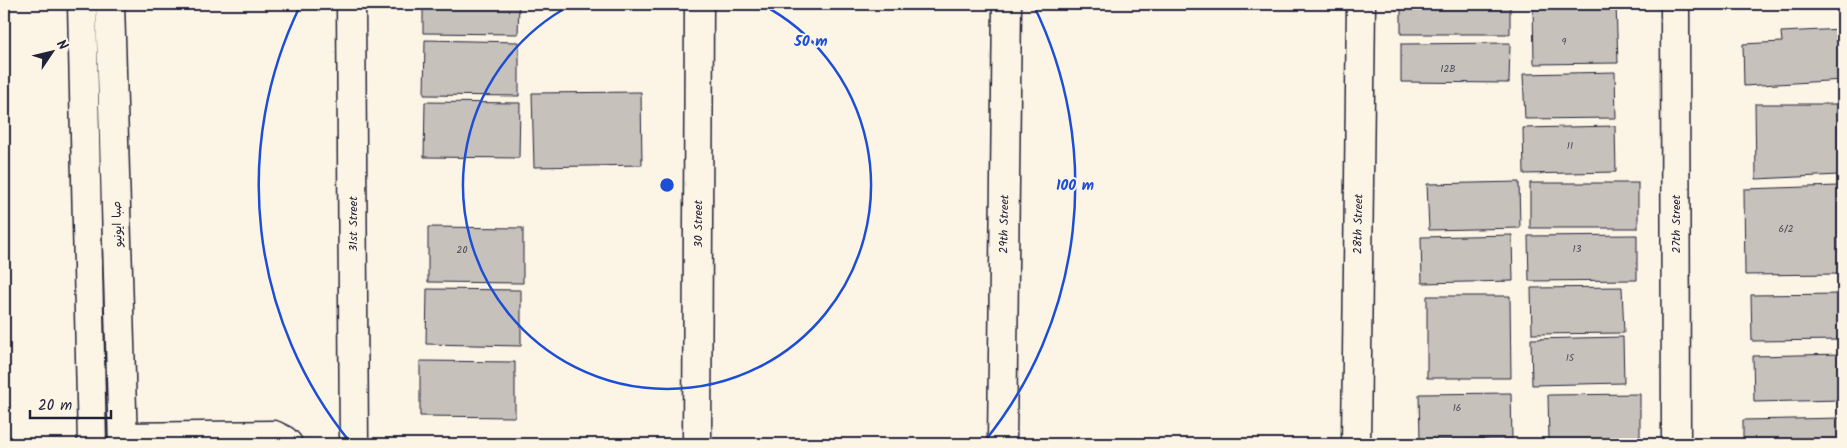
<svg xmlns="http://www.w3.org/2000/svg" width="1847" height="448" viewBox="0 0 1847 448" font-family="Kalam,'Playpen Sans Arabic',sans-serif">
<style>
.building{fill:#c6c1bb;stroke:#22223b}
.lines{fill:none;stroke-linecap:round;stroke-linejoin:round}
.minor-casing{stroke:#22223b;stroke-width:31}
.major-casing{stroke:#22223b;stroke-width:31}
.minor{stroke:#fcf5e5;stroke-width:28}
.major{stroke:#fcf5e5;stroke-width:28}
.ring{fill:none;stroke:#1d4ed8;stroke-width:2.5}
.labels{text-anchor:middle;stroke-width:4;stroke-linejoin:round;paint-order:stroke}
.number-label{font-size:10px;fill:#4b4a5b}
.street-label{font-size:12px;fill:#22223b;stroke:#fcf5e5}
.centre{fill:#1d4ed8;stroke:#fcf5e5;stroke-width:2.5}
.ring-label{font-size:15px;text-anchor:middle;font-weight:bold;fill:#1d4ed8;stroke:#fcf5e5;stroke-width:4;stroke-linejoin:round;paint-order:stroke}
</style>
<rect width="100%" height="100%" fill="#fcf5e5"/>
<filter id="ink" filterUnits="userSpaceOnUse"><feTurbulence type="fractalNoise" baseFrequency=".02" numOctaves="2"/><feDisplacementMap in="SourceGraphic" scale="10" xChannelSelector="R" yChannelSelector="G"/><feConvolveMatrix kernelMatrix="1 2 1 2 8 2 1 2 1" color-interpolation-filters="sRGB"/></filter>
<g filter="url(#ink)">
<g class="building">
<polygon points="423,4 519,4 518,34 423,33"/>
<rect x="1401" y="4" width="109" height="30"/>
<polygon points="1533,4 1616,4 1618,63 1534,64"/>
<polygon points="1843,29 1843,80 1744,86 1743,44 1782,42 1781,32"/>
<polygon points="425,40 519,42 519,96 424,95"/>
<polygon points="1510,43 1509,83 1401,82 1401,44"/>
<polygon points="1615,72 1616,118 1525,119 1523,74"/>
<polygon points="641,92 642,165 534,167 532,93"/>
<polygon points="425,102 520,103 519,158 424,157"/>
<polygon points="1755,104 1838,104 1839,175 1756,179"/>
<polygon points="1615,126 1616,172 1524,174 1523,128"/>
<polygon points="1519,182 1520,228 1429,230 1427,184"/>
<rect x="1530" y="183" width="108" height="45"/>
<polygon points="1839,186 1840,274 1745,275 1744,189"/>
<polygon points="428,227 523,228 523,283 428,282"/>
<polygon points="1512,235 1513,281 1422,283 1421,237"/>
<polygon points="1637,235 1637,280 1529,281 1528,236"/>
<polygon points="1622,287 1624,333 1532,334 1531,288"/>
<polygon points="427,289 521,290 521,346 426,344"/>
<polygon points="1843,294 1843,340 1752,341 1751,295"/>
<polygon points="1427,296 1510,296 1511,378 1427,378"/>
<polygon points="1623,337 1624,383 1532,385 1531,339"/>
<polygon points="1843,354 1843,400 1754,402 1753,356"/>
<polygon points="420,361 515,362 515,417 420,416"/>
<polygon points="1511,393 1512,439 1420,440 1419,394"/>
<polygon points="1640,394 1640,440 1549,441 1548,395"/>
<polygon points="1843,418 1843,444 1743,444 1743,420"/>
</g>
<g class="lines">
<defs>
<g id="minor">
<polyline points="351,4 354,444"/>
<polyline points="1675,4 1676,444"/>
<polyline points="123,437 274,435 284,440 288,444"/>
<polyline points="697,444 699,4"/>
<polyline points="1002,444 1007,4"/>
<polyline points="1356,444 1361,4"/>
</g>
<g id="major">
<polyline points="82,4 92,444"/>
<polyline points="110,4 123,444"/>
</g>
</defs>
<use href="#minor" class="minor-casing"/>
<use href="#major" class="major-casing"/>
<use href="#minor" class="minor"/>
<use href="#major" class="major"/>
</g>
</g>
<g class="ring">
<path d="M761 4A204 204 0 1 1 573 4"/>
<path d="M350 442A408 408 0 0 1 300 6M1034 6A408 408 0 0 1 984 442"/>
</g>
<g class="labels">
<g class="number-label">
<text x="1564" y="45">9</text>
<text x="1448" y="72">12B</text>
<text x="1570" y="149">11</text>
<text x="1786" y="232">6/2</text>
<text x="1577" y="252">13</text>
<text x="462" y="253">20</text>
<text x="1570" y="361">15</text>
<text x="1457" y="411">16</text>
</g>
<g class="street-label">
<text transform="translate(117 224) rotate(-92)" y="4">صبا ایونیو</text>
<text transform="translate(353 224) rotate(-90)" y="4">31st Street</text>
<text transform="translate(698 224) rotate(-90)" y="4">30 Street</text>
<text transform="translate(1004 224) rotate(-89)" y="4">29th Street</text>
<text transform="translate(1358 224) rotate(-89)" y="4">28th Street</text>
<text transform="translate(1676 224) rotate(-90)" y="4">27th Street</text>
</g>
</g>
<circle cx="667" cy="185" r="8" class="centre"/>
<g class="ring-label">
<text x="811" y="46">50 m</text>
<text x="1075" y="190">100 m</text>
</g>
<rect width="1847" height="448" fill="none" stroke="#fcf5e5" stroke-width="20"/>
<rect x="10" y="10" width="1827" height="428" fill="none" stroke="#22223b" stroke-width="2" filter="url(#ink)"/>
<g transform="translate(52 52) rotate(55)" stroke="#fcf5e5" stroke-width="4" paint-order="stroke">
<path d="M0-4L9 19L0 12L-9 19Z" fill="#22223b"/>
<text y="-8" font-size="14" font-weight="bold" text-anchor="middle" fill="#22223b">N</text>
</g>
<path d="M30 410v8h81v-8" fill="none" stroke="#22223b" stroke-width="2.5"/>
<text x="38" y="410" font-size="15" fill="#22223b" stroke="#fcf5e5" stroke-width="4" paint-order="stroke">20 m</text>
</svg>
